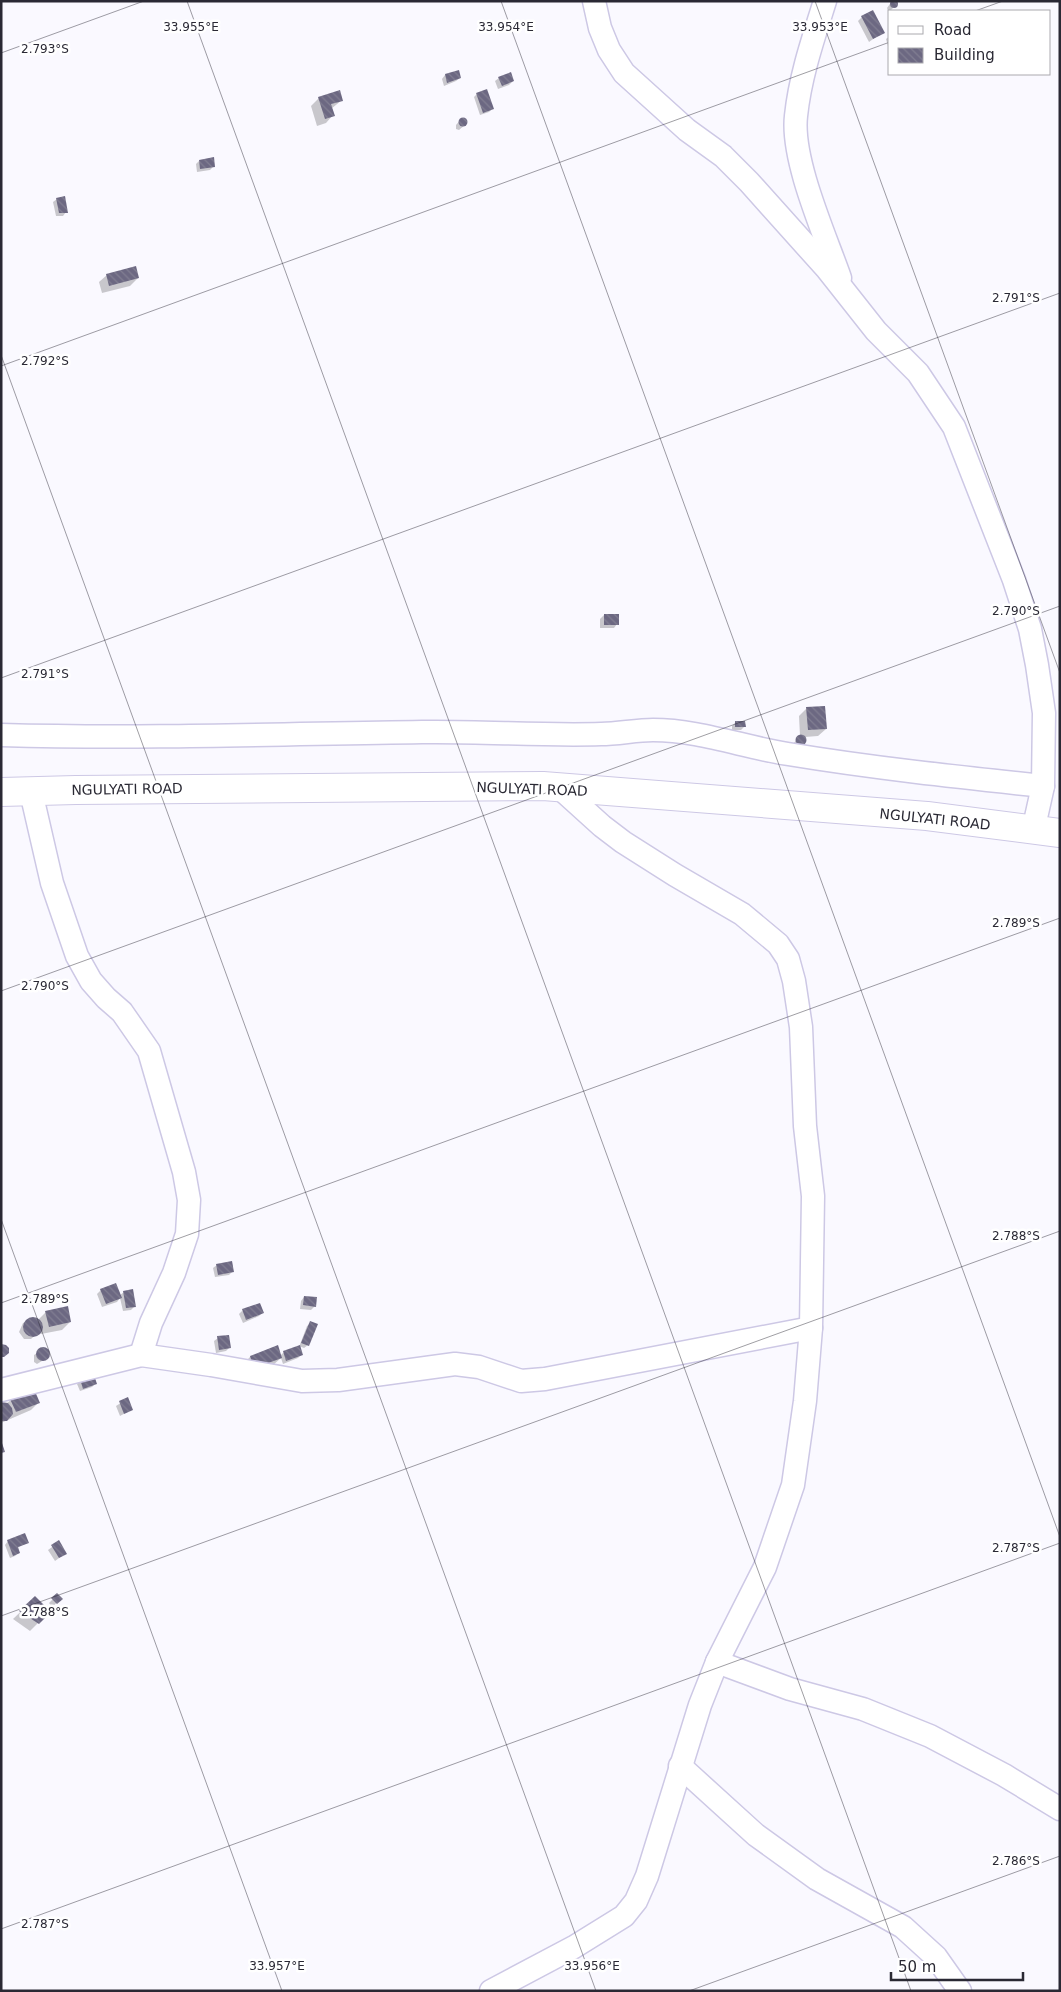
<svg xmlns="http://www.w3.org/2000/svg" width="1061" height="1992" viewBox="0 0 1061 1992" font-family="'DejaVu Sans',sans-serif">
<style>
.shadow{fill:#0003}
.building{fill:url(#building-back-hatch)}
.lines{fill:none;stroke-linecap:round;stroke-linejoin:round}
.minor-casing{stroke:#cdc8e5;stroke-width:25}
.major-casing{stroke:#cdc8e5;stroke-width:30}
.minor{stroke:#fff;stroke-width:22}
.major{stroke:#fff;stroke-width:28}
.ticks{fill:none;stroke:#2a2934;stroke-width:1;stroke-opacity:0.45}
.labels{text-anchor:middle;stroke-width:5;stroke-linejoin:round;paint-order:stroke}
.street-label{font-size:14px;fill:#2a2934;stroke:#fff}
.ticks-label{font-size:12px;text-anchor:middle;fill:#2a2934;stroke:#fff;stroke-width:5;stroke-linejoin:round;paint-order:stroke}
</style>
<defs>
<pattern id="building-back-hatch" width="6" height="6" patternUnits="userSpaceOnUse" patternTransform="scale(1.25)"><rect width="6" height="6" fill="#6c6882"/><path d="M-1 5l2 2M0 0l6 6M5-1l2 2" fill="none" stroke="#817e92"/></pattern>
</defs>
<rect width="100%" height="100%" fill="#faf9ff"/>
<g class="shadow">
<polygon points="892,1 898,3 890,11 888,10 887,8"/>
<polygon points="862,17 883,32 869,42 858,21"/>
<polygon points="890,36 890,45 888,46 886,39"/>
<polygon points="458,71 460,78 456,81 444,86 442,79 445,75"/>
<polygon points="499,78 513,81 509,85 498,89 495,81"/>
<polygon points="477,94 492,109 489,112 480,115 474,97"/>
<polygon points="319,98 342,100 331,109 333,115 326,123 317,126 311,106"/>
<polygon points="461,119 466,121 465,125 459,130 456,129 456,125"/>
<polygon points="199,161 214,166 210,170 197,172 196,164"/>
<polygon points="57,199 66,212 63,216 56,216 53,202"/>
<polygon points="107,275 138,278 130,286 102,293 99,282"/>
<polygon points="604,615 617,624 614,628 600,628 600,619"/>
<polygon points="807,708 826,729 818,736 805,737 805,743 801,747 793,744 800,736 799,716"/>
<polygon points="736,722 744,727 741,730 732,730 732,726"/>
<polygon points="217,1265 232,1272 229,1275 215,1277 213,1268"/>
<polygon points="101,1290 119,1296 124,1292 135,1306 131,1310 123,1311 120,1298 117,1302 102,1307 97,1294"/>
<polygon points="304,1297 315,1306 311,1310 300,1309 301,1301"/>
<polygon points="243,1310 262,1313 259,1316 243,1323 239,1314"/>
<polygon points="46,1312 70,1322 62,1330 41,1334 40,1331 31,1339 24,1339 19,1332 23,1323 33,1318 38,1320"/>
<polygon points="311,1323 308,1345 304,1348 299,1346 302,1354 298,1358 283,1364 281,1358 273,1365 243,1364 250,1357 280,1356 284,1352 299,1347 307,1326"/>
<polygon points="218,1338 229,1348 226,1351 216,1353 214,1341"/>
<polygon points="43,1349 48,1353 47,1358 37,1364 34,1362 34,1355"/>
<polygon points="81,1380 95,1384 92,1387 80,1391 77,1384"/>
<polygon points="127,1399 131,1410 120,1416 116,1406"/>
<polygon points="11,1400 39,1402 31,1410 1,1423 1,1404 6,1404"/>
<polygon points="8,1541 27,1543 17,1548 19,1553 15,1556 10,1558 5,1545"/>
<polygon points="59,1542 66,1553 55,1561 48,1550"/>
<polygon points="57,1595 61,1599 52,1607 49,1603"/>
<polygon points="35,1598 49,1612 30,1631 13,1619"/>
</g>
<g class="building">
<circle cx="894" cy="4" r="4"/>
<polygon points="873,10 885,33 873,39 861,16"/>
<polygon points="459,70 461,78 447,83 445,74"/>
<polygon points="511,72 514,81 502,86 498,77"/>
<polygon points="487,89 494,109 483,113 476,93"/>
<polygon points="340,90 343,101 331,104 335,116 325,119 318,97"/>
<circle cx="463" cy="122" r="4.5"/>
<polygon points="214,157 215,167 200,169 199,160"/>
<polygon points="65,196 68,213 59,213 56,198"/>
<polygon points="136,266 139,278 109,286 106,274"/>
<rect x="604" y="614" width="15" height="11"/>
<polygon points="825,706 827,729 808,730 806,707"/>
<polygon points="735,721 745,721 746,727 735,727"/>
<circle cx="801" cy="740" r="5.5"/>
<polygon points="232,1261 234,1272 218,1275 216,1264"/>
<polygon points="116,1283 122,1298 106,1304 100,1289"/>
<polygon points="133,1289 136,1307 126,1308 123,1291"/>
<polygon points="304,1296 317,1297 316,1307 303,1305"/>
<polygon points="260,1303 264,1313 246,1320 242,1309"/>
<polygon points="68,1306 71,1322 49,1327 45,1311"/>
<circle cx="33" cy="1327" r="10"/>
<polygon points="310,1321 318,1324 309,1346 301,1343"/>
<polygon points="229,1335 231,1348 219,1350 217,1336"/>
<polygon points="1,1344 6,1345 9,1348 9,1353 4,1357 1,1357"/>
<polygon points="278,1345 282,1358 254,1368 250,1356"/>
<polygon points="300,1345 303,1355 286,1361 283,1351"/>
<circle cx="43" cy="1354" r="7"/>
<polygon points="94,1375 97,1384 83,1389 80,1379"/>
<polygon points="34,1389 40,1403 16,1412 10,1399"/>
<polygon points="128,1397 133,1410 124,1414 119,1401"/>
<polygon points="1,1402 8,1403 12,1408 13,1414 7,1421 1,1421"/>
<polygon points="1,1440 5,1452 1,1453"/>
<polygon points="25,1533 29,1543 18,1547 20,1553 13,1556 7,1540"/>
<polygon points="59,1540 67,1554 59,1558 51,1545"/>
<polygon points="57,1593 63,1599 57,1604 51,1598"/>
<polygon points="35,1596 51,1612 39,1624 19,1611"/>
</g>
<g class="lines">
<defs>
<g id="minor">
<polyline points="594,1 600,28 609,50 624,73 687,130 723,156 749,182 827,269 876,331 918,373 954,427 1014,580 1030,629 1037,665 1044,713 1043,786 1033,831"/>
<path d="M 825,1 C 813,39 800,77 796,116 C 791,160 825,235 840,278"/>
<path d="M 1,735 C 142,739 282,734 422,732 C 482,731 541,736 601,734 C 618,734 636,730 653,730 C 699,730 743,747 788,754 C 873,768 958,777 1043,786"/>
<polyline points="31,792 52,883 77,956 91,981 106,998 122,1012 149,1051 184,1172 189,1200 187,1234 174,1273 151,1323 141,1355"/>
<polyline points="1,1390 141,1355 211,1365 302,1381 338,1380 455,1364 479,1367 521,1381 545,1379 811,1328"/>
<polyline points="717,1662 790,1689 863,1709 930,1736 1004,1775 1060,1809"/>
<polyline points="680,1766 756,1835 817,1879 903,1927 936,1957 960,1991"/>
<polyline points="491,1991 574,1947 624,1916 636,1901 647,1876 700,1705 717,1662 765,1567 793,1485 805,1401 811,1328 813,1196 805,1126 801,1027 794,981 788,959 778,944 742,914 675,875 623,842 602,826 560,788"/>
</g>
<polyline id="major" points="1,792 76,790 543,786 927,816 1060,833"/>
</defs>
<use href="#minor" class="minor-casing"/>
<use href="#major" class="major-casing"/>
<use href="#minor" class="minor"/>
<use href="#major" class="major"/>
</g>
<path class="ticks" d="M 187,1 L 911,1991M 501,1 L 1060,1537M 815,1 L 1060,673M 975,11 L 1003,1M 1,53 L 144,1M 1,355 L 596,1991M 1,366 L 890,42M 1,678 L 1060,293M 1,991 L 1060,606M 1,1219 L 282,1991M 1,1303 L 1060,918M 1,1616 L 1060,1231M 1,1929 L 1060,1543M 689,1991 L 1060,1856"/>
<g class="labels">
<g class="street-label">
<text transform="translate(127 789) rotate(-1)" y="5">NGULYATI ROAD</text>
<text transform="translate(532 789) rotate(2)" y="5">NGULYATI ROAD</text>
<text transform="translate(935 819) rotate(6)" y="5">NGULYATI ROAD</text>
</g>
</g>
<g class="ticks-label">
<text x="191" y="31">33.955°E</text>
<text x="506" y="31">33.954°E</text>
<text x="820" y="31">33.953°E</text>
<text x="45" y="53">2.793°S</text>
<text x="1016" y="302">2.791°S</text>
<text x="45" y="365">2.792°S</text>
<text x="1016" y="615">2.790°S</text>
<text x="45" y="678">2.791°S</text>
<text x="1016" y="927">2.789°S</text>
<text x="45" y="990">2.790°S</text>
<text x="1016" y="1240">2.788°S</text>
<text x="45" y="1303">2.789°S</text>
<text x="1016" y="1552">2.787°S</text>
<text x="45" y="1616">2.788°S</text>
<text x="1016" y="1865">2.786°S</text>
<text x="45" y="1928">2.787°S</text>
<text x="277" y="1970">33.957°E</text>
<text x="592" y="1970">33.956°E</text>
</g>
<rect width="1061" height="1992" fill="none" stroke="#2a2934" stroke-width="5"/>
<rect x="888" y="10" width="162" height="65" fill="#ffffff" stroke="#aaa9ae"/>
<rect x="898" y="26" width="25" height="8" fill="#ffffff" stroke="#aaa9ae"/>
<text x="934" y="35" font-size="15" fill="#2a2934">Road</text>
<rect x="898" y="48" width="25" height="15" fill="url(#building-back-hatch)" stroke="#aaa9ae"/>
<text x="934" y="60" font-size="15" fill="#2a2934">Building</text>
<path d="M891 1972v8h132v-8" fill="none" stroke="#2a2934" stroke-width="2.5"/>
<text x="898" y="1972" font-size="15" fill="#2a2934" stroke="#ffffff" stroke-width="4" paint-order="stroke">50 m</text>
</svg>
